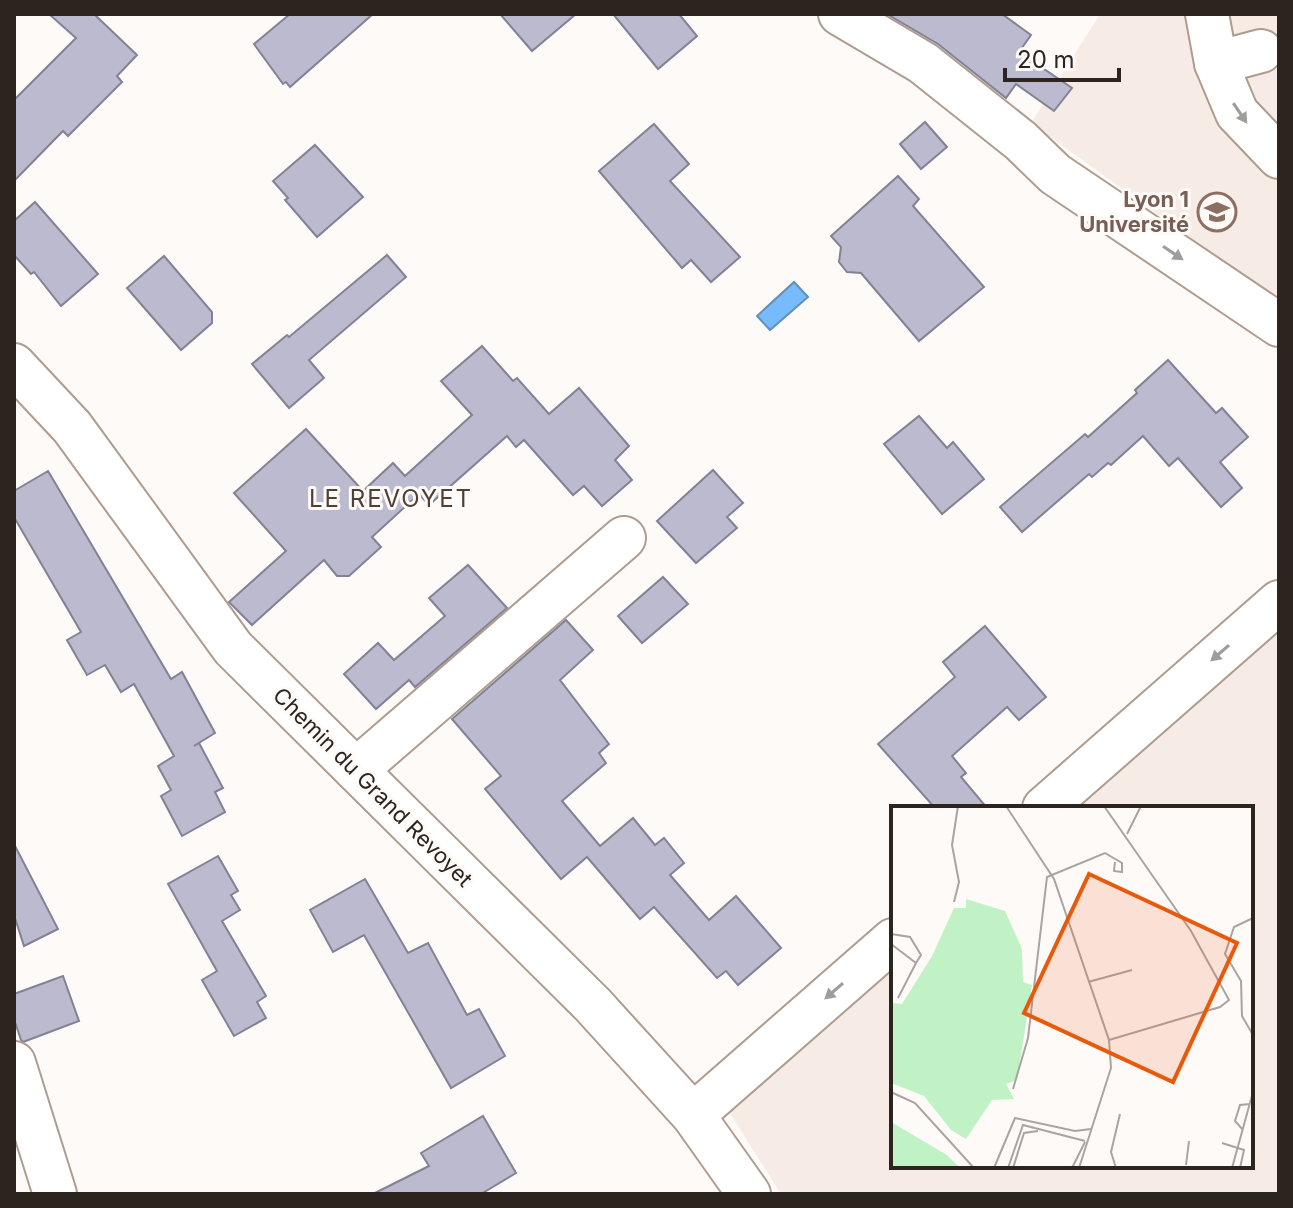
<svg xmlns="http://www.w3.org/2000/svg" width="1293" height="1208" viewBox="0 0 1293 1208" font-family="Inter,sans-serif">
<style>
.built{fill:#f7ece5}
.water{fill:#78bbfc;stroke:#618eba;stroke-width:2}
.building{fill:#bcbacf;stroke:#838194;stroke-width:2}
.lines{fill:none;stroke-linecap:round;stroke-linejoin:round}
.minor-casing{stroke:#ae9c8f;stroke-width:46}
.minor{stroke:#fff;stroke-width:42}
.oneway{fill:#a09c9a}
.labels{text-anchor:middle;stroke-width:6;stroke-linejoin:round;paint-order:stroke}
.education-label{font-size:22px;font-weight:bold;fill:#785e54;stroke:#fefaf8;text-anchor:end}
.street-label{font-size:22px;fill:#2b241f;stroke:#fefaf8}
.neighbourhood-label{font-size:24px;letter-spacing:2px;fill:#4f3f34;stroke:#fefaf8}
.inset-road{fill:none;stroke:#aaa4a1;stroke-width:2}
.view{fill:#e8590c;fill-opacity:0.15;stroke:#e8590c;stroke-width:4}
.inset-edge{fill:none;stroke:#2b241f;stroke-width:4}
</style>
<rect width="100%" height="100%" fill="#fefaf8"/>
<g class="built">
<polygon points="1100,14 1279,14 1279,302 1031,123"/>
<polygon points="1279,628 1279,1194 781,1194 729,1112 893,965 893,1166 1251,1166 1251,808 1068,808"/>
</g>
<polygon class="water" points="794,282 808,297 770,330 757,316"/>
<g class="building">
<polygon points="49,14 94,14 137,55 117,76 122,82 68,136 63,131 14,181 14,100 76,38"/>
<polygon points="290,14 373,14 290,87 286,82 283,84 254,44"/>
<polygon points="500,14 576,14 532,51"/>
<polygon points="613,14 679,14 697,36 658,69"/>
<polygon points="887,14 1002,14 1031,35 1019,52 1072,88 1054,111 1016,84 1006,98 938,44"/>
<polygon points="925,122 947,147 921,169 900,144"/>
<polygon points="654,124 689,164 670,181 740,257 711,282 691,260 682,268 599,171"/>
<polygon points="315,145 363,197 317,237 285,200 288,198 273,181"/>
<polygon points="898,176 919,199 913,206 984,287 919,341 861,273 847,272 839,262 841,247 831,236"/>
<polygon points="35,202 98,274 61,306 34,272 31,274 14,255 14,221"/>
<polygon points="387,255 406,277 309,360 324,378 289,408 252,364 287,335 289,337"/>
<polygon points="164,256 212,312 212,323 181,350 127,288"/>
<polygon points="482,346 513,381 517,378 549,414 579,388 629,446 615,460 632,480 602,506 584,486 573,495 524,440 516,447 507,436 429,505 419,494 372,537 381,547 349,576 337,576 324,560 252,625 229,602 286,551 234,493 306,429 363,491 393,463 405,476 472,415 441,381"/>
<polygon points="1168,360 1216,413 1222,408 1248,437 1220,462 1242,488 1221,507 1178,458 1169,466 1143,436 1111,465 1108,463 1092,477 1089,474 1022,532 1000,507 1085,434 1088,437 1137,393 1135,390"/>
<polygon points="919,416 947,448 953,442 984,479 942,514 884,444"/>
<polygon points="713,470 743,503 727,517 737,528 696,563 657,521"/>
<polygon points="48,471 171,679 182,672 215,733 194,746 199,743 223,788 215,792 225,812 182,836 161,796 171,790 158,766 174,756 134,684 121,692 105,665 87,675 67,640 81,632 14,517 14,491"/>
<polygon points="468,565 507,608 415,687 409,680 376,709 344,674 378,643 394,660 445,616 429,598"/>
<polygon points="663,577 688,604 642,643 618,616"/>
<polygon points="566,620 593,650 560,680 609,744 599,753 606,763 562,801 600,846 633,818 655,845 664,838 684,863 670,875 709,920 736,896 781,948 738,985 726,971 717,978 654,907 640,919 587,857 561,879 485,789 501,776 452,719"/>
<polygon points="985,626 1046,697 1019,720 1007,707 952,756 966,773 961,777 987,808 935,808 878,744 955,677 943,662"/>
<polygon points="14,844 58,929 24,946 14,915"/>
<polygon points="218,856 238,891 231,895 240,910 222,921 266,996 257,1002 266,1018 234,1036 202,980 217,971 168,884"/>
<polygon points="365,879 408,953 428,943 467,1015 479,1009 505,1056 451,1088 364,935 333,952 310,910"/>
<polygon points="63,976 79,1021 23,1042 21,1040 14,1019 14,994"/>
<polygon points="483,1116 516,1173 481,1194 373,1194 429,1166 421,1153"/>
</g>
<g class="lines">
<defs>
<g id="minor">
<polyline points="840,14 923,63 1021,141 1055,174 1279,325"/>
<polyline points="1207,14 1216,63 1237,113 1279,157"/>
<polyline points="1216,63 1261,51"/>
<polyline points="14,365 72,427 233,648 593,1005 693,1115 749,1194"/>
<polyline points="356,770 624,538"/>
<polyline points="1044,808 1279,602"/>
<polyline points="14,1063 55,1194"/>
<polyline points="693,1115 893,940"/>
</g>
</defs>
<use href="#minor" class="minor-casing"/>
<use href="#minor" class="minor"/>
</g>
<defs><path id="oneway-solid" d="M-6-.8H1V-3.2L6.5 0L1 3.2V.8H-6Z" transform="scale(2)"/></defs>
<g class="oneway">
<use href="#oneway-solid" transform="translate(1240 113) rotate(56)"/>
<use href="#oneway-solid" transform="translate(1173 253) rotate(34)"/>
<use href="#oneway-solid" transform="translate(1220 653) rotate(139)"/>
<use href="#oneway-solid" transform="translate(834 991) rotate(139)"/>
</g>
<defs>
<symbol id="university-ring" viewBox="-11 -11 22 22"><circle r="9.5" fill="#fefaf8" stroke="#8d6e63" stroke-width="1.5"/><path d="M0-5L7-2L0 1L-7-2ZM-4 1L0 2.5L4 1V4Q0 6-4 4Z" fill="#8d6e63"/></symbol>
</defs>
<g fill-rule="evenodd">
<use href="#university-ring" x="1195" y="190" width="44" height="44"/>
</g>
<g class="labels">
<g class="education-label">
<text x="1189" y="207">Lyon 1<tspan x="1189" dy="25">Université</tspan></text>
</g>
<g class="street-label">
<text transform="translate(373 787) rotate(45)" y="8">Chemin du Grand Revoyet</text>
</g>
<g class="neighbourhood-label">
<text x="391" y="507">LE REVOYET</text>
</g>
</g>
<g transform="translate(891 806)">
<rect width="362" height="362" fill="#fefaf8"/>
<path d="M 75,93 L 114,105 L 131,143 L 132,176 L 141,179 L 126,274 L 115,278 L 123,293 L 101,294 L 75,333 L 60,324 L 33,290 L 0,277 L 0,197 L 11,198 L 41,150 L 63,102 L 75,102 ZM 0,316 L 56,349 L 69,362 L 0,362 Z" fill="#c1f2c6"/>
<path class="inset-road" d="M 115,0 L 163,73 L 218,234 L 220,262 L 188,362M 213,0 L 300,125 L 338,194 L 329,201 L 218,234M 236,28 L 250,0M 63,96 L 68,76 L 61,39 L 67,0M 362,112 L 343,121 L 334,148 L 350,175 L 351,210 L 362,229M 0,128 L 19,131 L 30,149 L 25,157M 0,138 L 25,157 L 7,192M 197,176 L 241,164M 122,283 L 137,232 L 156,71 L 214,47 L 231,57 L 231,66 L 223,65 L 224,56M 0,286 L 24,297 L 83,362M 352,324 L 344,315 L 349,299 L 359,298M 331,337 L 353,344 L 349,362M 295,359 L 298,335M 103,362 L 124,312 L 184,325 L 200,323M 117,362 L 132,319 L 194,335M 122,362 L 133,327 L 147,325M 181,362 L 194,336M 225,362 L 220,346 L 229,308M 341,362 L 362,286"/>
<path class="view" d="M 198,68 L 346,137 L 282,276 L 133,207 Z"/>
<rect width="362" height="362" class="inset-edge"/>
</g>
<rect width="1293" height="1208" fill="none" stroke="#2b241f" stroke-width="32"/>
<path d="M1005 68v12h114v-12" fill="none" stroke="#2b241f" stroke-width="4"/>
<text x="1017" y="68" font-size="24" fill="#2b241f" stroke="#fefaf8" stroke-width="6" paint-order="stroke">20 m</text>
</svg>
